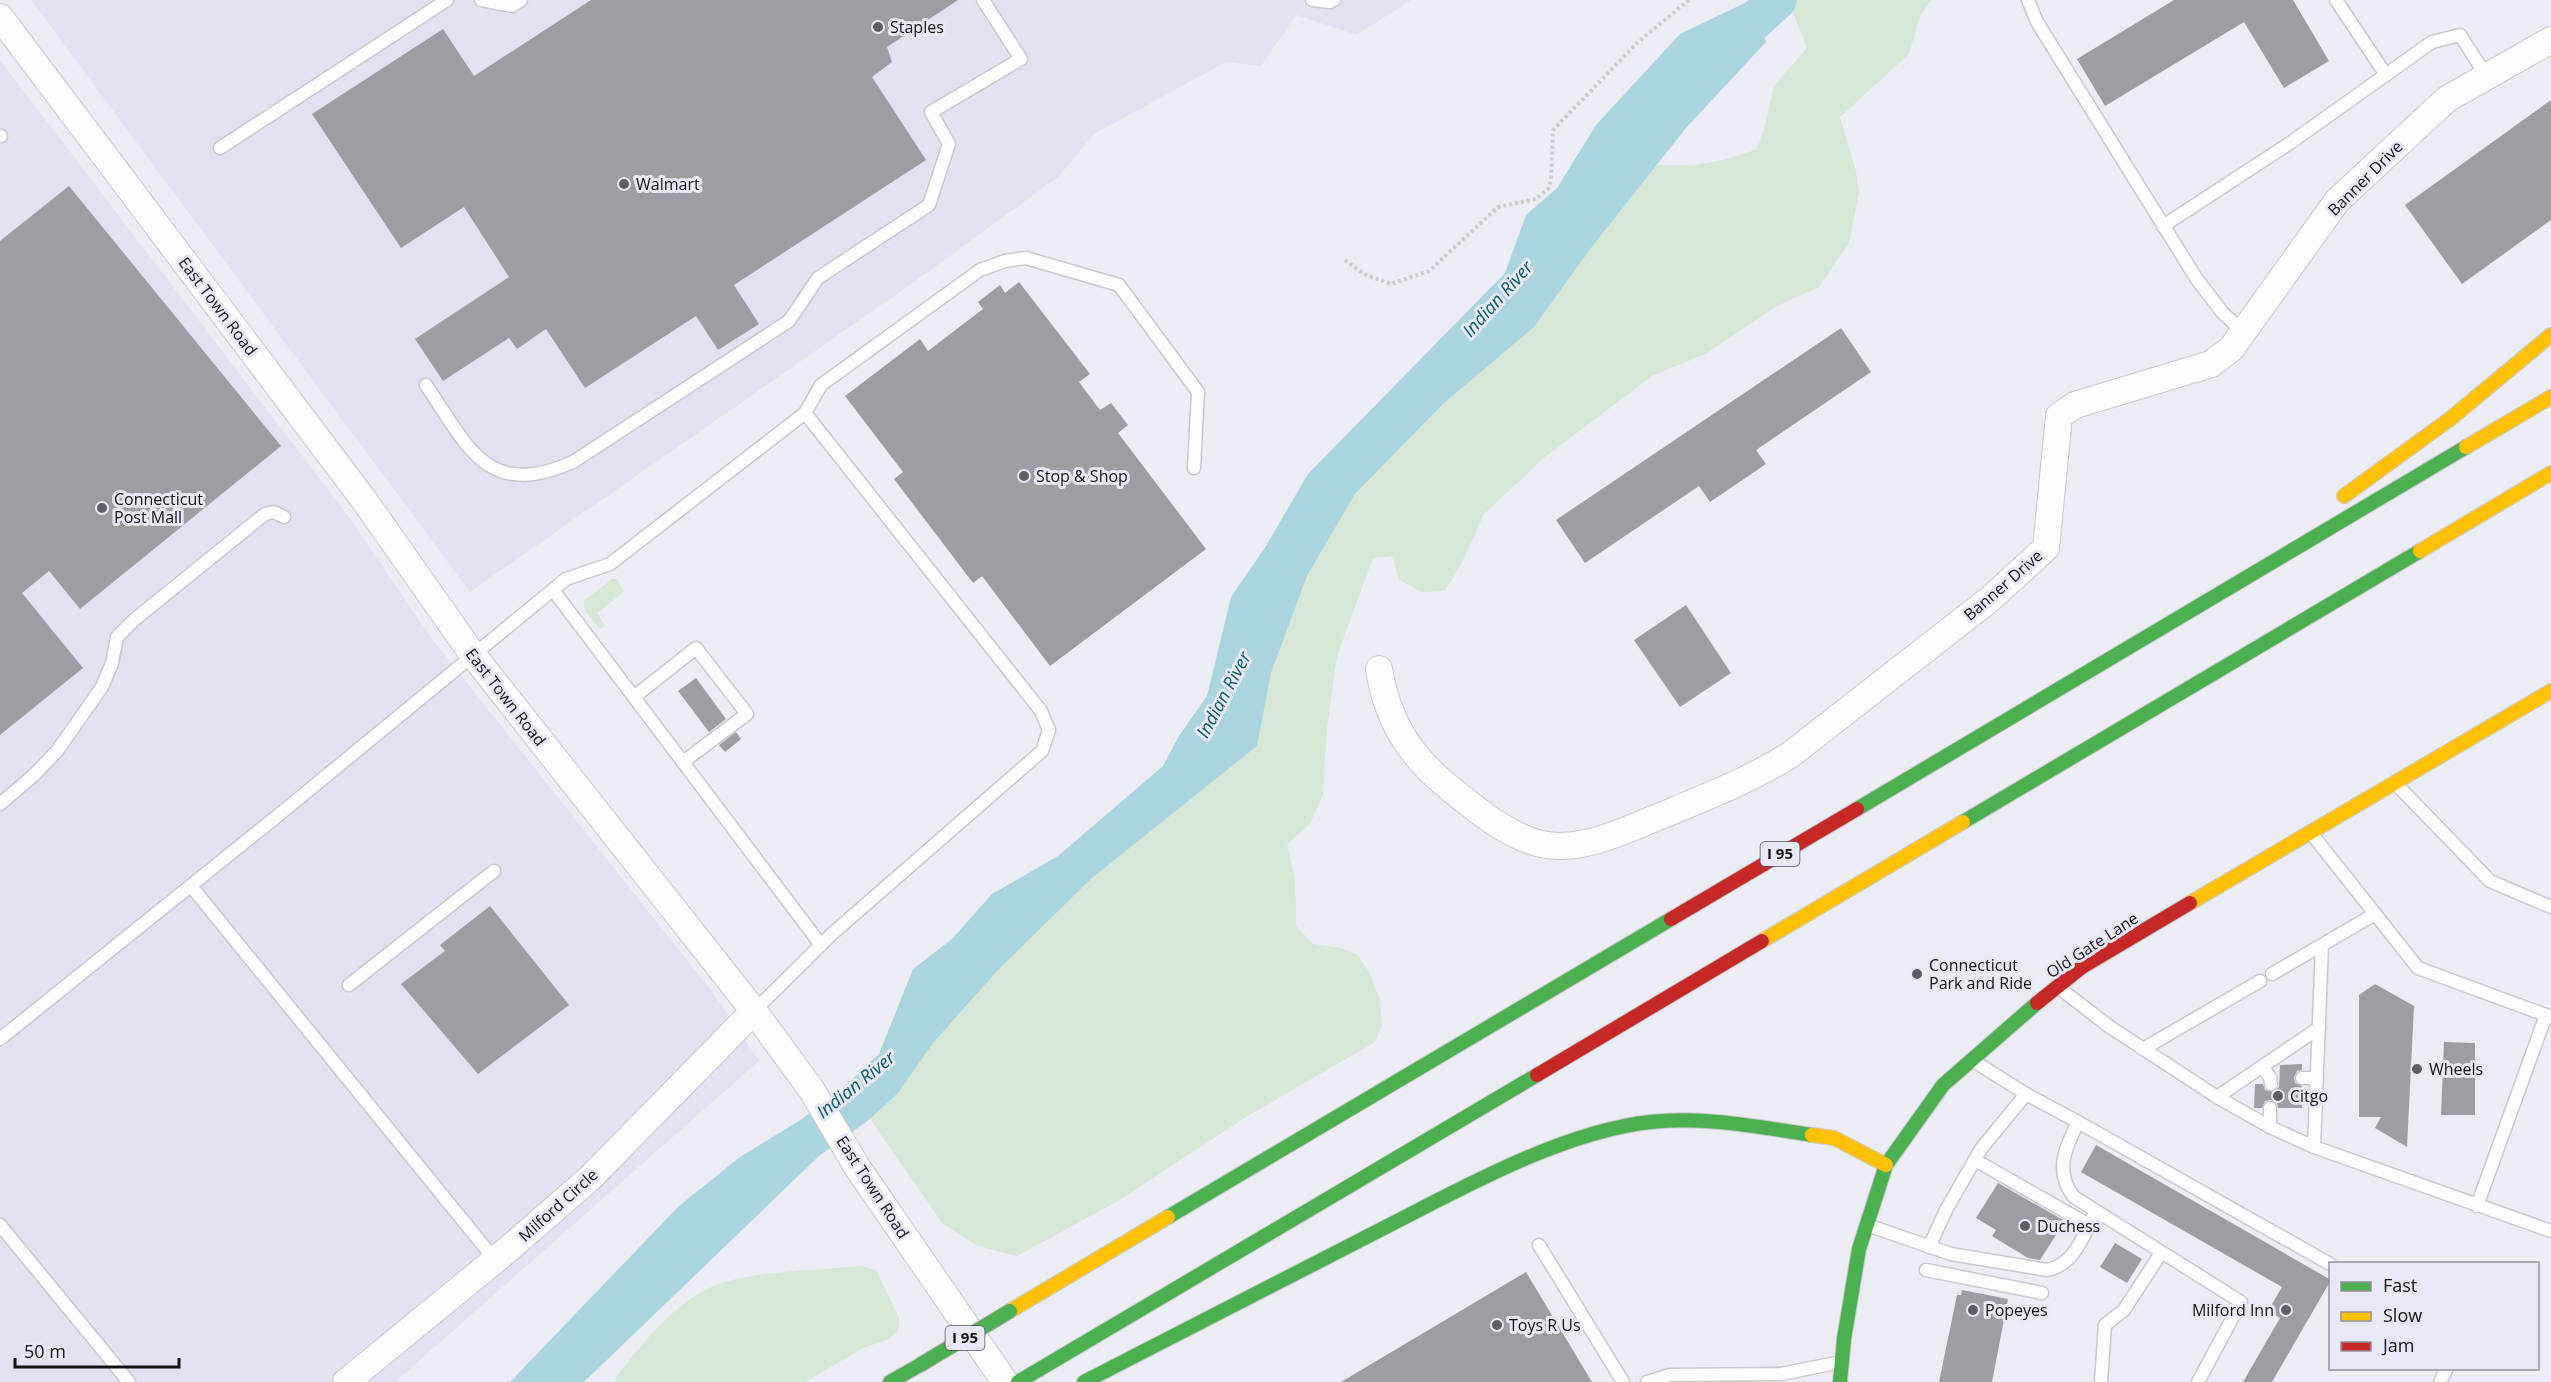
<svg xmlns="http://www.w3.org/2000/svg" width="2551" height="1382" viewBox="0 0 2551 1382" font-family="'Open Sans',sans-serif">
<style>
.built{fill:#e2e1f1}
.green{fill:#d6e6d7}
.water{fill:#aad4e0}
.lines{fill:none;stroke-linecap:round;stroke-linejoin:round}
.river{stroke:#aad4e0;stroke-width:39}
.building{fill:#9d9da3}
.lane-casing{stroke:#c8c8ce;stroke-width:15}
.street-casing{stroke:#c8c8ce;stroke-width:28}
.fast-casing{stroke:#c8c8ce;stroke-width:16}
.slow-casing{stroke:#c8c8ce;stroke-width:16}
.jam-casing{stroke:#c8c8ce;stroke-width:16}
.path{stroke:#cbcbce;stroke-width:4;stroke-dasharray:3 3;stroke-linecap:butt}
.lane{stroke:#fcfcfd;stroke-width:12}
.street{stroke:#fcfcfd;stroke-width:26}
.fast{stroke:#4caf50;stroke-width:14}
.slow{stroke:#ffc107;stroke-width:14}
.jam{stroke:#c62828;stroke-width:14}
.fast-bridge-casing{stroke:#b4aca8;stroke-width:16;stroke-linecap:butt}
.fast-bridge{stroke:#4caf50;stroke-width:14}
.poi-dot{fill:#5f5e64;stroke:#e9e8f7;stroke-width:2}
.labels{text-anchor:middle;stroke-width:6;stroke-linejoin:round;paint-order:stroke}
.shield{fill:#e9e8f7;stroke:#53525a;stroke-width:1.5}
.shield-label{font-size:15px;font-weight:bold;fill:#131217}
.poi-label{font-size:16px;fill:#131217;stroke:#e9e8f7;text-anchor:start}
.street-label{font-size:16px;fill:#131217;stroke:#e9e8f7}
.water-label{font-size:18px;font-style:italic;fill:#065e6d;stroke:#e9e8f7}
</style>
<rect width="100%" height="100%" fill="#ececf4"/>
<g class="built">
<polygon points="31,0 1411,0 1357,35 1296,15 1261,66 1226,62 1094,134 1058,177 914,282 470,592"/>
<polygon points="0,60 351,520 429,635 713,993 759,1061 395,1382 0,1382"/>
</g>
<g class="green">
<path d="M 1792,0 L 1931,0 L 1920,16 L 1909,54 L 1840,117 L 1856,171 L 1859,192 L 1849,243 L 1819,287 L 1777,306 L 1707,353 L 1652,376 L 1545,457 L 1484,514 L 1462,562 L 1445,591 L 1422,592 L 1399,580 L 1392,556 L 1373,558 L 1337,656 L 1327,728 L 1323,795 L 1310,824 L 1287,844 L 1295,880 L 1296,926 L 1313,944 L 1336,947 L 1357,954 L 1370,974 L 1380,1000 L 1382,1026 L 1375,1042 L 1246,1117 L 1118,1201 L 1017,1256 L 978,1246 L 943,1224 L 870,1119 L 898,1093 L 933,1043 L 999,969 L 1092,878 L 1257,746 L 1271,673 L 1307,576 L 1355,494 L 1444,403 L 1534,327 L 1591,248 L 1657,165 C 1697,167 1719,163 1757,149 L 1765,126 L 1774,86 L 1807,48 L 1793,12 Z"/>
<polygon points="612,579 617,579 624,592 597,613 605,626 600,629 585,611 584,601"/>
<path d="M 860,1266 L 876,1270 L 899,1318 L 898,1331 L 889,1339 L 863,1348 L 805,1382 L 613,1382 C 638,1348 677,1298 719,1284 C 756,1271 819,1270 860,1266 Z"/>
</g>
<polygon class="water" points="1751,0 1755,0 1766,42 1686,128 1591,248 1534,327 1444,403 1355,494 1307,576 1271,673 1257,746 1092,878 999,969 933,1043 898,1093 870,1119 819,1156 584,1382 510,1382 679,1206 740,1157 802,1119 843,1088 879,1054 913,969 952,939 992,894 1058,856 1163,766 1179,736 1207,696 1231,597 1266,546 1308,474 1505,273 1526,215 1557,188 1596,125 1680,34"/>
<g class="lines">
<polyline class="river" points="1719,53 1777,0"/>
</g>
<g class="building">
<polygon points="591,0 958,0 887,47 892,62 872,77 926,160 734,285 759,324 718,350 696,316 585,388 546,329 517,349 509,338 443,381 415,339 509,277 464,207 401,248 312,114 443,29 474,76"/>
<polygon points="2174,0 2293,0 2329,61 2284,88 2244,22 2105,106 2077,59"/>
<polygon points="2551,100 2551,220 2462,284 2405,205"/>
<polygon points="69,186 281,446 80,609 49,571 22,593 83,668 0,735 0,241"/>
<polygon points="1019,282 1090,374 1079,382 1100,410 1111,403 1128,425 1118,433 1206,549 1050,666 982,576 973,583 894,479 903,472 845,396 920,339 928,351 983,309 978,302 1000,285 1005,293"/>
<polygon points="1841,328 1871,372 1756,450 1766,464 1710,502 1699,486 1585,563 1556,520"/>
<polygon points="1686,605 1731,673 1680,707 1634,640"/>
<polygon points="696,678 726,719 709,732 678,691"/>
<polygon points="736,732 741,739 725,752 719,745"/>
<polygon points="490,906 569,1005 478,1074 401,984 445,951 440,945"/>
<polygon points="2375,984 2414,1006 2407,1147 2375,1128 2381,1117 2359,1117 2359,995"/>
<polygon points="2444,1042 2475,1043 2475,1115 2441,1115"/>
<polygon points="2302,1064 2302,1070 2297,1071 2294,1077 2295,1083 2302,1086 2302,1108 2278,1108 2277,1103 2271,1100 2265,1101 2262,1108 2254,1108 2255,1084 2263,1084 2265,1090 2273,1092 2279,1087 2280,1065"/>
<polygon points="2096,1145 2331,1280 2272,1382 2243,1382 2280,1318 2268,1311 2282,1287 2081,1172"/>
<polygon points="1998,1183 2065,1221 2040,1260 2028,1258 1992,1236 1996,1230 1976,1218"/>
<polygon points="2115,1243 2142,1259 2127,1283 2100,1267"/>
<polygon points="1526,1272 1592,1382 1341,1382"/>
<polygon points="1962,1290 2008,1299 1992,1382 1939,1382 1957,1295 1961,1295"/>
</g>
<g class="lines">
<defs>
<g id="lane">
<polyline points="481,0 512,6 521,0"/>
<polyline points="1312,0 1330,2 1334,0"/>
<polyline points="2028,0 2037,22 2196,278 2222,312 2243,332"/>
<polyline points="2336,0 2386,75"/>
<polyline points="0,136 1,136"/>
<polyline points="220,148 447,0"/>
<polyline points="2163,226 2290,143 2432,42 2460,35 2487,77"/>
<path d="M 426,385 C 468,447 487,500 573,462 L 789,321 L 818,278 L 929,205 L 949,144 L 931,112 L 1021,59 L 983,0"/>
<polyline points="805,413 821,385 980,270 1005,261 1026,258 1119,285 1198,392 1194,468"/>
<polyline points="553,590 821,945"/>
<polyline points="634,697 696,648 747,714 683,762"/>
<polyline points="2397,785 2490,881 2551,907"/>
<polyline points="0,804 33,776 57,751 102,687 112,663 117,637 134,620 265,514 274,512 284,517"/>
<polyline points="2311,833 2418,968 2551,1017"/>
<polyline points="191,886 495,1260"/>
<polyline points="2272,974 2375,914"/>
<polyline points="349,985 494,871"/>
<polyline points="2058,987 2110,1027 2217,1097 2270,1127 2314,1147 2551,1231"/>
<polyline points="0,1039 281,813 566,579 610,564 805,413 1041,711 1049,730 1042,751 833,933 754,1011"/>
<polyline points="2143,1049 2260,981"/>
<path d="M 1972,1060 L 2026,1094 L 2078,1122 C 2065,1149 2054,1172 2074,1197 L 2241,1302 L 2198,1382"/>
<polyline points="2262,1067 2270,1077 2271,1084"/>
<polyline points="2302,1078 2317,1078"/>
<polyline points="2217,1097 2319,1028"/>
<polyline points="2270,1108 2270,1127"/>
<polyline points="2078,1122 2330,1264"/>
<polyline points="2314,1147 2322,945"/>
<polyline points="1975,1160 2089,1225"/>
<polyline points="2477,1206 2546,1015"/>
<polyline points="0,1225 129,1382"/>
<path d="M 1867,1225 L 1951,1254 L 2047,1270 C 2076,1264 2083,1235 2096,1211"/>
<polyline points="1539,1245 1623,1382"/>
<polyline points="1929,1247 1946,1210 1981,1149 2026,1094"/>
<polyline points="1926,1270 2042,1293"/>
<polyline points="1647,1382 1670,1375 1781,1374 1841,1362"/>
<polyline points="2101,1382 2105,1325 2124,1310 2161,1253"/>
<polyline points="2440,1382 2447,1368"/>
</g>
<g id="street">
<polyline points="0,17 364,500 473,655 754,1011 811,1089 857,1167 1005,1382"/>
<path d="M 1379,669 C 1387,721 1411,758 1452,790 C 1478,811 1508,836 1541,844 C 1555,847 1572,846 1586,843 C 1611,838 1635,826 1658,817 C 1704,798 1748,781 1790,755 L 1990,599 L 2046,548 L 2059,416 L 2075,405 L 2211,364 L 2231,349 L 2337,201 L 2447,99 L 2551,40"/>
<polyline points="346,1382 505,1252 590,1178 754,1011"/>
</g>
<g id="fast">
<polyline points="1857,809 2466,447"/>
<polyline points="1963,822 2420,551"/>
<polyline points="1168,1217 1671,919"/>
<polyline points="890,1382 920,1365"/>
<polyline points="1018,1382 1537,1075"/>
<path d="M 1084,1382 C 1182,1332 1280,1282 1378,1231 C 1459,1190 1560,1132 1650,1122 C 1704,1116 1759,1127 1812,1135"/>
<polyline points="1840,1382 1844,1339 1859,1249 1886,1165 1943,1085 2037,1003"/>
</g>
<g id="slow">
<polyline points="2466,447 2551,397"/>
<polyline points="2344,496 2450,419 2551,335"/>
<polyline points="2420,551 2551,473"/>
<polyline points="2190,903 2551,691"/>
<polyline points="1762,941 1963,822"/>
<polyline points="1812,1135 1834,1138 1886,1165"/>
<polyline points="1010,1311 1168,1217"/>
</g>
<g id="jam">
<polyline points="1671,919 1857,809"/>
<polyline points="2037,1003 2082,967 2190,903"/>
<polyline points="1537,1075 1762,941"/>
</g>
</defs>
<use href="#lane" class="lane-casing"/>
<use href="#street" class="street-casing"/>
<use href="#fast" class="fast-casing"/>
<use href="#slow" class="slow-casing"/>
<use href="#jam" class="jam-casing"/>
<polyline class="path" points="1345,260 1364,274 1391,284 1429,271 1498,207 1536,199 1548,189 1551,180 1553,130 1638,42 1689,0"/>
<use href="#lane" class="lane"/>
<use href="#street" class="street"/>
<use href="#fast" class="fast"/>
<use href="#slow" class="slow"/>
<use href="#jam" class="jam"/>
<defs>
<polyline id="fast-bridge" points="920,1365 1010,1311"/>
</defs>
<use href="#fast-bridge" class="fast-bridge-casing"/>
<use href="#fast-bridge" class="fast-bridge"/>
</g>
<g class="poi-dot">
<circle cx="878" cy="27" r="6"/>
<circle cx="624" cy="184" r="6"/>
<circle cx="1024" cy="476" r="6"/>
<circle cx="102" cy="508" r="6"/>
<circle cx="1917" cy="974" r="6"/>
<circle cx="2417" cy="1069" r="6"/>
<circle cx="2278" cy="1096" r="6"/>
<circle cx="2025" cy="1226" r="6"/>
<circle cx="1973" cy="1310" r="6"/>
<circle cx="2286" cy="1310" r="6"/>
<circle cx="1497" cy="1325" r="6"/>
</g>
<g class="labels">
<g class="shield">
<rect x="1760.5" y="842" width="39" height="24" rx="4.5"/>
<rect x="945.5" y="1326" width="39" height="24" rx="4.5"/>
</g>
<g class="shield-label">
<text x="1780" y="859">I 95</text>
<text x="965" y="1343">I 95</text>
</g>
<g class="poi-label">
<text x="890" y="33">Staples</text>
<text x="636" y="190">Walmart</text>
<text x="1036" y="482">Stop &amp; Shop</text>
<text x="114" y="505">Connecticut<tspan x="114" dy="18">Post Mall</tspan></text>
<text x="1929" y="971">Connecticut<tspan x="1929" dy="18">Park and Ride</tspan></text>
<text x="2429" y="1075">Wheels</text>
<text x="2290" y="1102">Citgo</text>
<text x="2037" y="1232">Duchess</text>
<text x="1985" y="1316">Popeyes</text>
<text x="2274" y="1316" text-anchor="end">Milford Inn</text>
<text x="1509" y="1331">Toys R Us</text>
</g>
<g class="street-label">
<text transform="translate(2365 178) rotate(-45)" y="6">Banner Drive</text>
<text transform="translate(218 306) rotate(53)" y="6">East Town Road</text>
<text transform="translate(2003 585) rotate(-41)" y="6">Banner Drive</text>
<text transform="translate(506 697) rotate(52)" y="6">East Town Road</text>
<text transform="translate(2092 945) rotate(-33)" y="6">Old Gate Lane</text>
<text transform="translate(873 1187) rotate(57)" y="6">East Town Road</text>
<text transform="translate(558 1205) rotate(-42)" y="6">Milford Circle</text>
</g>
<g class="water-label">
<text transform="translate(1498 299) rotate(-48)" y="6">Indian River</text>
<text transform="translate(1224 695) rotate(-62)" y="6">Indian River</text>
<text transform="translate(856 1085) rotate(-39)" y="6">Indian River</text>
</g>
</g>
<rect x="2329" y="1262" width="210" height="108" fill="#e9e8f7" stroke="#93929d" stroke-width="1.5"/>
<rect x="2341" y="1282" width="30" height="9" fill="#4caf50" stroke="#93929d" stroke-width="1.5"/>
<text x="2383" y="1292" font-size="18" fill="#131217">Fast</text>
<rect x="2341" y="1312" width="30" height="9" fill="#ffc107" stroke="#93929d" stroke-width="1.5"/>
<text x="2383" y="1322" font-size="18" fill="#131217">Slow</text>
<rect x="2341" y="1342" width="30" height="9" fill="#c62828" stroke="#93929d" stroke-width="1.5"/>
<text x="2383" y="1352" font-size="18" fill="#131217">Jam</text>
<path d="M15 1358v9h164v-9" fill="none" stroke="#131217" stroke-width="3"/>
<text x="24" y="1358" font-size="18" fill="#131217" stroke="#e9e8f7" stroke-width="4.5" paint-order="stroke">50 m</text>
</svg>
